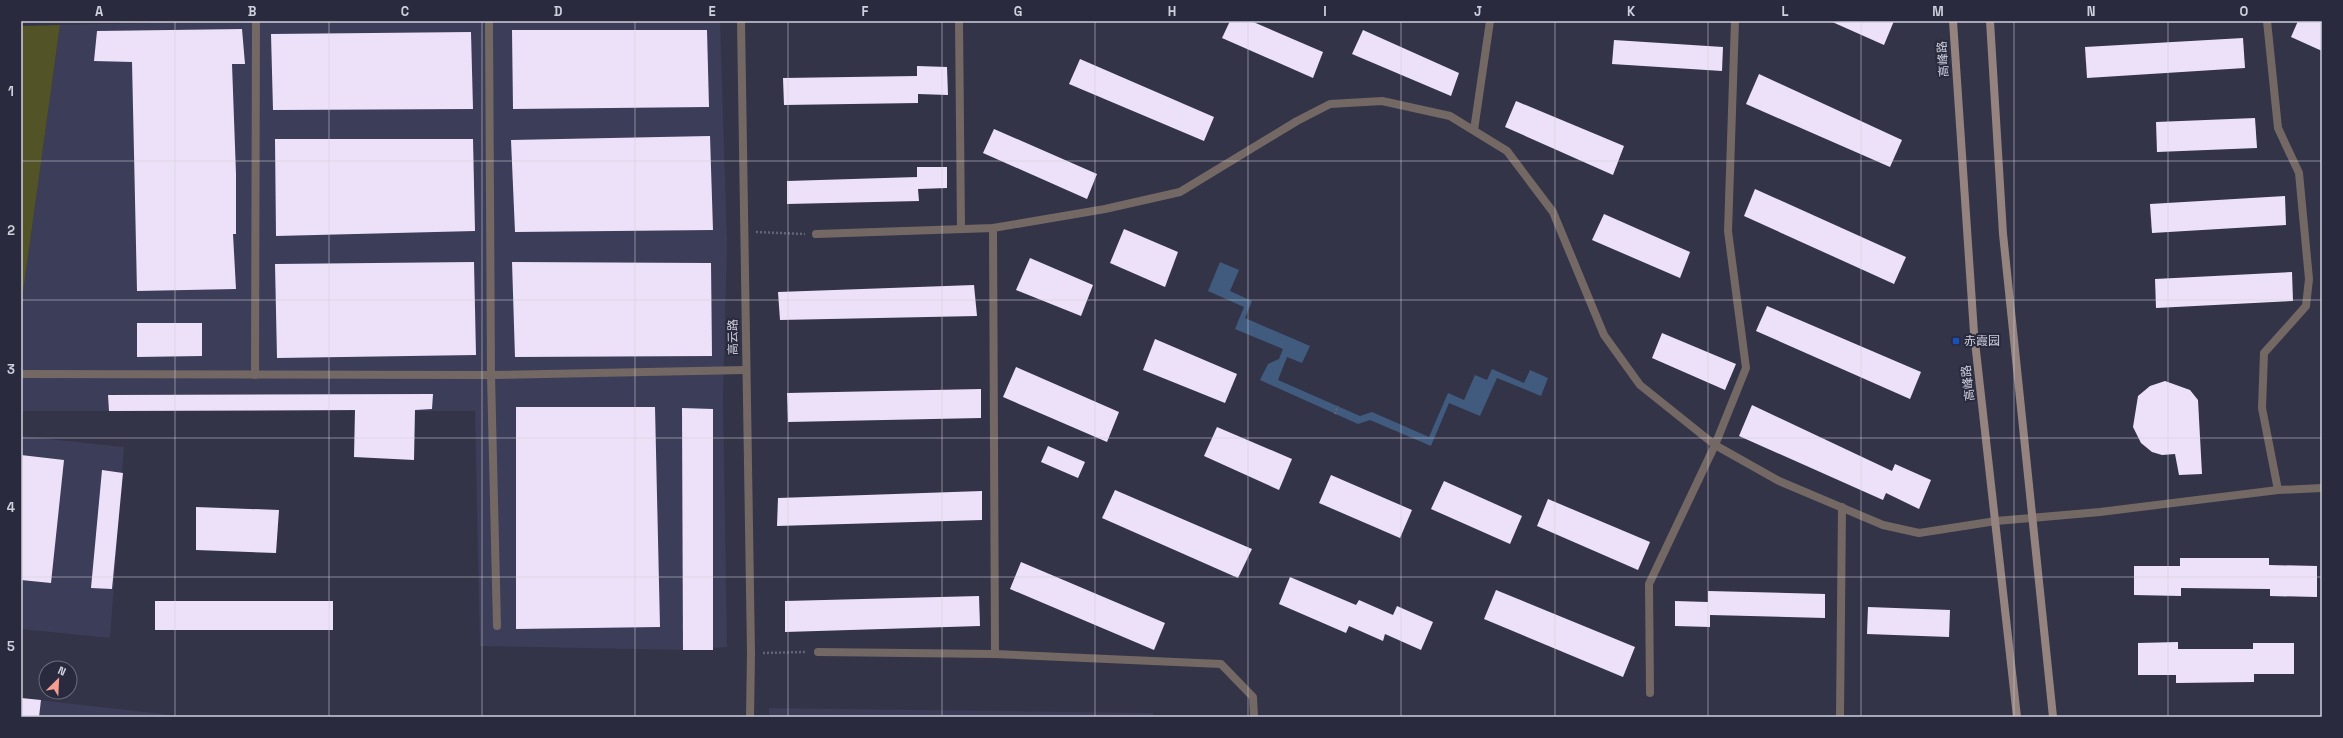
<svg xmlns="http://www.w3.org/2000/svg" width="2343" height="738" viewBox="0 0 2343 738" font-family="'Space Grotesk','Noto Sans SC',sans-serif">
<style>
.built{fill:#3c3d58}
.green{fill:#525326}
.water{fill:#405b7e}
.building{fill:#ede1f9}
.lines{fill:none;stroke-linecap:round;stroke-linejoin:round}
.path{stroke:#636476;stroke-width:2.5;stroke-dasharray:2 2;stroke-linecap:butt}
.service{stroke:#746865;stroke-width:8}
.pedestrian{stroke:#746865;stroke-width:8}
.tertiary{stroke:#746865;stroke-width:8}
.secondary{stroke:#95837f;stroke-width:8}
.grid{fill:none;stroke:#cfd0dd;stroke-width:1;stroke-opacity:0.55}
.transit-dot{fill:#1a4fb4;stroke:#292a3e;stroke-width:1.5}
.labels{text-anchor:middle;stroke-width:4;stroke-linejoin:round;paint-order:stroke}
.street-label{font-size:12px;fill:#cfd0dd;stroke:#292a3e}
.poi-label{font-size:12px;fill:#cfd0dd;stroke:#292a3e;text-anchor:start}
.neatline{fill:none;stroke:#cfd0dd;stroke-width:1.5}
.grid-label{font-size:13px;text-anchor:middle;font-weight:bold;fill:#cfd0dd}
</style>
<rect width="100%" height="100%" fill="#333448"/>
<g class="built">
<polygon points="239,21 720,21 727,242 723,397 727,647 683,650 480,646 475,411 21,411 21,307 60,25"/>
<polygon points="21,436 124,447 110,638 21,629"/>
<polygon points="21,698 189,717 21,717"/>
<polygon points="769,708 1153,713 1153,717 769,717"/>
</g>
<polygon class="green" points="60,25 21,307 21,26"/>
<polygon class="water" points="1220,262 1239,270 1230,291 1252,301 1245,318 1310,346 1302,363 1287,357 1278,380 1360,416 1372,412 1429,437 1448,393 1464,400 1475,375 1487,380 1492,369 1524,383 1530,370 1548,378 1541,396 1497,378 1480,416 1449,403 1431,446 1370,420 1358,424 1260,380 1268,364 1279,359 1283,349 1235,329 1244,307 1208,291"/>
<g class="building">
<polygon points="1230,21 1251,21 1323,52 1313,78 1222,38"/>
<polygon points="1830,21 1894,21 1884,45"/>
<polygon points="2298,21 2322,21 2322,51 2291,37"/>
<polygon points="242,29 245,64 232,64 236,174 236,234 233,234 236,289 137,291 132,62 94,61 97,31"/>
<polygon points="512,30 707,30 709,107 513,109"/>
<polygon points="1363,30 1459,73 1451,96 1352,54"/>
<polygon points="471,32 473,109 273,110 271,34"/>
<polygon points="2243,38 2245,68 2087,78 2085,47"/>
<polygon points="1614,40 1723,47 1722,71 1612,64"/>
<polygon points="1080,59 1214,117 1204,141 1069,84"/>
<polygon points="917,66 947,67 948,95 918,94 918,103 784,105 783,78 917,76"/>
<polygon points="1759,74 1902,140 1890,167 1746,104"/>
<polygon points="1516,101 1624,146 1613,175 1505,127"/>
<polygon points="2255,118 2257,148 2157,152 2156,122"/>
<polygon points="994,129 1097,174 1087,199 983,153"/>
<polygon points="710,136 713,230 515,232 511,140"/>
<polygon points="275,139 473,139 475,231 276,236"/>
<polygon points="917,167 947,167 947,188 918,189 919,201 787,204 787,181 917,177"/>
<polygon points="1755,189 1906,257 1894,284 1744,216"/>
<polygon points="2285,196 2286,225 2152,233 2150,204"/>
<polygon points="1604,214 1690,252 1680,278 1592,240"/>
<polygon points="1124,229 1178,252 1165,287 1110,263"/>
<polygon points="1030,258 1093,285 1081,316 1016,290"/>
<polygon points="474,262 476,355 277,358 275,264"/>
<polygon points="512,262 711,263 712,356 515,357"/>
<polygon points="2292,272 2293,301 2156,308 2155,279"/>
<polygon points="974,285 977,316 780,320 778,292"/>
<polygon points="1767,306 1921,372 1910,399 1756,331"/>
<polygon points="137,323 202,323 202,356 137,357"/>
<polygon points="1662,333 1736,364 1725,390 1652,358"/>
<polygon points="1155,339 1237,374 1225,403 1143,370"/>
<polygon points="1016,367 1119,412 1107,442 1003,397"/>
<polygon points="2165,381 2190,390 2198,400 2202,474 2179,475 2175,454 2162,455 2152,452 2141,443 2133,427 2138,396 2150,386"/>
<polygon points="981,389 981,418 788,422 787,393"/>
<polygon points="433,394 432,409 415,410 414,460 354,457 355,410 109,411 108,395"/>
<polygon points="1752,405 1892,471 1895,464 1931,480 1919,509 1886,493 1883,500 1739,436"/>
<polygon points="516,407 655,407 660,627 516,629"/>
<polygon points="682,408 713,409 713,650 683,650"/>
<polygon points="1217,427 1292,459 1279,490 1204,456"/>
<polygon points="1048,446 1085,462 1078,478 1041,462"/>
<polygon points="21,455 64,460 51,583 21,580"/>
<polygon points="102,470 123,473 112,589 91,588"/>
<polygon points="1331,475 1412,510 1400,538 1319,503"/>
<polygon points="1444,481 1522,516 1510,544 1431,509"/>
<polygon points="1115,490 1252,549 1238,578 1102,518"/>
<polygon points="982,491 982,520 777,526 778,498"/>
<polygon points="1548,499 1650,542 1638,570 1537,526"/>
<polygon points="196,507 279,510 276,553 196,550"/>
<polygon points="2180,558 2269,558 2269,565 2317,566 2317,597 2270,596 2270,589 2181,588 2181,596 2134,595 2134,566 2180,566"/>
<polygon points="1021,562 1165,623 1154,650 1010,589"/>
<polygon points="1290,577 1356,605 1359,600 1393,615 1397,606 1433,622 1421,650 1385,634 1383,641 1349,626 1346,633 1279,604"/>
<polygon points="1496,590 1635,647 1623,677 1484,619"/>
<polygon points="1708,591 1825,594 1825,618 1710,615 1710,627 1675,626 1675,601 1708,602"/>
<polygon points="979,596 980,626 785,632 785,601"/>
<rect x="155" y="601" width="178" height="29"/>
<polygon points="1868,607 1950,610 1949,637 1867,634"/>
<polygon points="2178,642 2178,649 2253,649 2253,643 2294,643 2294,674 2254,674 2254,682 2176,683 2176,675 2138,675 2138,643"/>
<polygon points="21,698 41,700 39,717 21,717"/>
</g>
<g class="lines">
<g class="path">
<polyline points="756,232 805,234"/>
<polyline points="1335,414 1338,406"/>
<polyline points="763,653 806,652"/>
</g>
<g class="service">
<polyline points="489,21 491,375 497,626"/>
<polyline points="959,21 961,229"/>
<polyline points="2267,21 2278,128 2299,173 2309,279 2306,306 2264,353 2262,408 2278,490"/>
<polyline points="1474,130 1490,21"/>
<polyline points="993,228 995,654"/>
<polyline points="816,234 993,228 1105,209 1180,192 1297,121 1330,104 1382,101 1450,116 1507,151 1553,212 1604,335 1640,385 1715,445 1779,481 1883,525 1919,533 1996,521 2100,512 2278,490 2322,488"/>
<polyline points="21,374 491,375 746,370"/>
<polyline points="255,375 256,21"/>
<polyline points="818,652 995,654 1221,664 1253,697 1254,717"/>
<polyline points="1650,693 1649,584 1715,445 1746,368 1728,231 1735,21"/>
<polyline points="1840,717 1842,507"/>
</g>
<polyline class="pedestrian" points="750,717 751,653"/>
<polyline class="tertiary" points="741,21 751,653"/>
<g class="secondary">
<polyline points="1953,21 1974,333 2017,717"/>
<polyline points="1990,21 2003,234 2053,717"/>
</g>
</g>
<path class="grid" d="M 175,21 L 175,717M 329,21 L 329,717M 482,21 L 482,717M 635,21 L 635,717M 788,21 L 788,717M 942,21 L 942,717M 1095,21 L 1095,717M 1248,21 L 1248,717M 1401,21 L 1401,717M 1555,21 L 1555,717M 1708,21 L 1708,717M 1861,21 L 1861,717M 2014,21 L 2014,717M 2168,21 L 2168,717M 21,161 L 2322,161M 21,300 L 2322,300M 21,438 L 2322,438M 21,577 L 2322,577"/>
<rect class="transit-dot" x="1952" y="337" width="8" height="8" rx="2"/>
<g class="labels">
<g class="street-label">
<text transform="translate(1943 59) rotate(-94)" y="4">高峰路</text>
<text transform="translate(733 337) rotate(-91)" y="4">高云路</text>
<text transform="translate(1968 383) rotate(-97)" y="4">高峰路</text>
</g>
<g class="poi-label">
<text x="1964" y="345">赤霞园</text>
</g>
</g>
<rect width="2343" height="738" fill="none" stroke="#292a3e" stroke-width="44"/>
<g transform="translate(58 680) rotate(24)"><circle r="19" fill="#292a3e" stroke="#6b6c7e"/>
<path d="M0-3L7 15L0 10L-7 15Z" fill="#f59d8e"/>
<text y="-6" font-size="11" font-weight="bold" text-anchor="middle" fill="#cfd0dd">N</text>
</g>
<rect x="22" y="22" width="2299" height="694" class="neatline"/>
<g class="grid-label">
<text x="99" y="16">A</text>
<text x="252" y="16">B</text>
<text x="405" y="16">C</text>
<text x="558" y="16">D</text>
<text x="712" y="16">E</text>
<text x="865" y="16">F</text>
<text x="1018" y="16">G</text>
<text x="1172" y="16">H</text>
<text x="1325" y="16">I</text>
<text x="1478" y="16">J</text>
<text x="1631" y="16">K</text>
<text x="1785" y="16">L</text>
<text x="1938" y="16">M</text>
<text x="2091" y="16">N</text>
<text x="2244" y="16">O</text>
<text x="11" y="96">1</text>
<text x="11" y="235">2</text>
<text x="11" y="374">3</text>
<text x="11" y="512">4</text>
<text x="11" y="651">5</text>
</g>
</svg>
